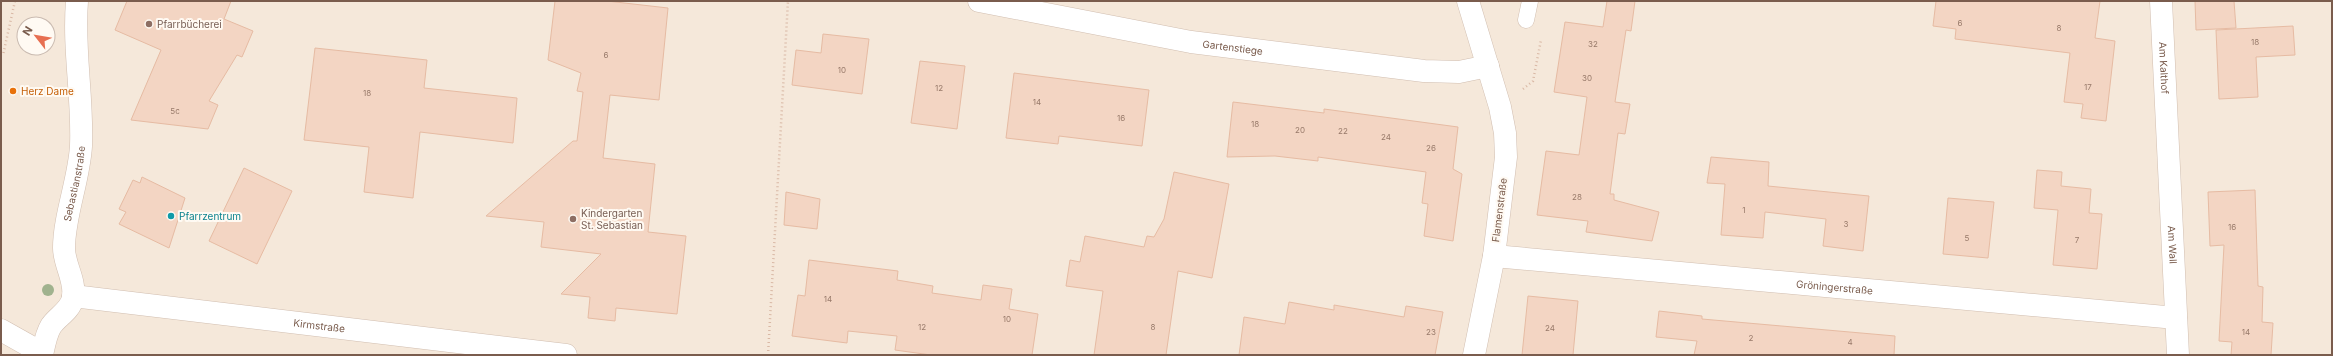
<svg xmlns="http://www.w3.org/2000/svg" width="2333" height="356" viewBox="0 0 2333 356" font-family="Inter,sans-serif">
<style>
.residential{fill:#f5e8da;fill-rule:evenodd}
.building{fill:#f3d5c3;stroke:#e6bba3}
.lines{fill:none;stroke-linecap:round;stroke-linejoin:round}
.lane-casing{stroke:#d1beb0;stroke-width:17}
.street-casing{stroke:#d1beb0;stroke-width:23}
.path{stroke:#d9b8a5;stroke-width:2.5;stroke-dasharray:1 3;stroke-linecap:butt}
.lane{stroke:#fff;stroke-width:16}
.street{stroke:#fff;stroke-width:22}
.tree{fill:#a0b28e}
.education-dot{fill:#8d6e63;stroke:#fffaf3;stroke-width:1.5}
.food-dot{fill:#e8710a;stroke:#fffaf3;stroke-width:1.5}
.culture-dot{fill:#0f9aa8;stroke:#fffaf3;stroke-width:1.5}
.labels{text-anchor:middle;stroke-width:4;stroke-linejoin:round;paint-order:stroke}
.number-label{font-size:8px;fill:#987a6a}
.education-label{font-size:10px;fill:#785e54;stroke:#fffaf3;text-anchor:start}
.street-label{font-size:10px;fill:#7a5c4d;stroke:#fffaf3}
.food-label{font-size:10px;fill:#c56008;stroke:#fffaf3;text-anchor:start}
.culture-label{font-size:10px;fill:#0d838f;stroke:#fffaf3;text-anchor:start}
</style>
<rect width="100%" height="100%" fill="#fdf6ec"/>
<path class="residential" d="M 1,1 L 2332,1 L 2332,355 L 1,355 ZM 24,24 L 48,24 L 48,48 L 24,48 Z"/>
<g class="building">
<polygon points="127,1 231,1 224,19 253,31 242,57 237,55 209,101 218,105 208,129 131,120 161,50 115,30"/>
<polygon points="555,1 607,1 668,8 659,100 610,95 603,158 655,164 648,232 686,236 677,314 616,308 615,321 588,318 590,297 561,294 601,254 541,247 544,222 486,216 573,141 577,141 583,92 577,91 581,73 548,60"/>
<polygon points="1607,1 1635,1 1631,31 1626,30 1615,102 1630,104 1625,134 1618,133 1610,194 1614,194 1614,200 1659,212 1652,241 1586,232 1588,221 1537,215 1546,151 1579,155 1587,97 1554,92 1565,22 1603,27"/>
<polygon points="1936,1 2100,1 2095,38 2115,41 2106,121 2081,118 2083,104 2064,102 2070,53 1955,39 1956,29 1933,26"/>
<polygon points="2195,1 2234,1 2236,28 2196,30"/>
<polygon points="2293,26 2295,55 2256,57 2258,97 2219,99 2216,30"/>
<polygon points="823,34 869,39 862,94 792,85 796,50 821,53"/>
<polygon points="315,48 427,60 424,88 517,98 513,143 420,132 413,198 364,192 369,147 304,140"/>
<polygon points="920,61 965,66 957,129 911,123"/>
<polygon points="1014,73 1149,90 1142,146 1059,136 1058,144 1006,138"/>
<polygon points="1233,102 1324,113 1324,109 1458,127 1453,169 1462,174 1453,241 1424,236 1428,204 1422,203 1426,172 1318,157 1318,161 1275,156 1227,157"/>
<polygon points="1711,157 1769,162 1768,186 1869,196 1863,251 1823,246 1826,219 1765,212 1763,238 1721,235 1725,184 1707,183"/>
<polygon points="244,168 292,191 257,264 209,241"/>
<polygon points="2037,170 2062,172 2061,186 2091,189 2089,213 2102,214 2097,269 2053,265 2058,210 2034,208"/>
<polygon points="1174,172 1229,184 1212,278 1178,271 1166,355 1094,355 1103,291 1066,286 1070,260 1080,262 1085,236 1144,247 1147,236 1154,237 1164,219"/>
<polygon points="142,177 185,198 169,248 119,224 126,212 119,209 133,180 140,183"/>
<polygon points="2255,190 2258,286 2263,287 2262,322 2273,323 2271,355 2231,355 2232,342 2219,341 2224,245 2210,246 2208,192"/>
<polygon points="786,192 820,199 817,229 784,225"/>
<polygon points="1948,198 1994,202 1988,258 1943,254"/>
<polygon points="809,260 898,271 897,280 933,286 932,293 981,300 983,285 1012,289 1009,309 1038,314 1032,355 931,355 895,350 897,336 848,331 847,343 792,336 798,295 805,296"/>
<polygon points="1528,296 1578,301 1573,355 1522,355"/>
<polygon points="1289,302 1334,310 1334,305 1404,317 1406,306 1443,312 1435,355 1239,355 1244,317 1285,324"/>
<polygon points="1659,311 1702,316 1702,319 1895,336 1894,355 1694,355 1697,341 1656,337"/>
</g>
<g class="lines">
<defs>
<polyline id="lane" points="1526,20 1530,1"/>
<g id="street">
<path id="s1" d="M 979,1 L 1191,42 L 1424,71 L 1459,72 L 1488,66"/>
<polyline points="1468,1 1500,107 1505,133 1506,157 1494,256 1474,355"/>
<path id="s2" d="M 2161,1 L 2178,355"/>
<path id="s3" d="M 1494,256 L 2176,318"/>
<path id="s4" d="M 73,296 L 566,355"/>
<polyline points="1,330 42,353"/>
<path id="s5" d="M 42,355 C 44,346 46,334 51,326 C 58,316 70,311 73,298 C 76,280 64,265 64,248 C 64,216 79,180 81,146 C 83,97 73,50 77,1"/>
</g>
</defs>
<use href="#lane" class="lane-casing"/>
<use href="#street" class="street-casing"/>
<g class="path">
<polyline points="1,55 3,55 15,1"/>
<polyline points="1523,89 1533,81 1541,40"/>
<polyline points="768,355 788,1"/>
</g>
<use href="#lane" class="lane"/>
<use href="#street" class="street"/>
</g>
<circle class="tree" cx="48" cy="290" r="6"/>
<g class="education-dot">
<circle cx="149" cy="24" r="4"/>
<circle cx="573" cy="219" r="4"/>
</g>
<circle class="food-dot" cx="13" cy="91" r="4"/>
<circle class="culture-dot" cx="171" cy="216" r="4"/>
<g class="labels">
<g class="number-label">
<text x="1960" y="26">6</text>
<text x="2059" y="31">8</text>
<text x="2255" y="45">18</text>
<text x="1593" y="47">32</text>
<text x="606" y="58">6</text>
<text x="842" y="73">10</text>
<text x="1587" y="81">30</text>
<text x="2088" y="90">17</text>
<text x="939" y="91">12</text>
<text x="367" y="96">18</text>
<text x="1037" y="105">14</text>
<text x="175" y="114">5c</text>
<text x="1121" y="121">16</text>
<text x="1255" y="127">18</text>
<text x="1300" y="133">20</text>
<text x="1343" y="134">22</text>
<text x="1386" y="140">24</text>
<text x="1431" y="151">26</text>
<text x="1577" y="200">28</text>
<text x="1744" y="213">1</text>
<text x="1846" y="227">3</text>
<text x="2232" y="230">16</text>
<text x="1967" y="241">5</text>
<text x="2077" y="243">7</text>
<text x="828" y="302">14</text>
<text x="1007" y="322">10</text>
<text x="922" y="330">12</text>
<text x="1153" y="330">8</text>
<text x="1550" y="331">24</text>
<text x="1431" y="335">23</text>
<text x="2246" y="335">14</text>
<text x="1751" y="341">2</text>
<text x="1850" y="345">4</text>
</g>
<g class="education-label">
<text x="157" y="28">Pfarrbücherei</text>
<text x="581" y="217">Kindergarten<tspan x="581" dy="12">St. Sebastian</tspan></text>
</g>
<g class="street-label">
<text dy="4" stroke="none"><textPath href="#s1" startOffset="258">Gartenstiege</textPath></text>
<text dy="4" stroke="none"><textPath href="#s2" startOffset="67">Am Kalthof</textPath></text>
<text dy="4" stroke="none"><textPath href="#s5" startOffset="183">Sebastianstraße</textPath></text>
<text transform="translate(1499 210) rotate(-83)" y="4">Flamenstraße</text>
<text dy="4" stroke="none"><textPath href="#s2" startOffset="244">Am Wall</textPath></text>
<text dy="4" stroke="none"><textPath href="#s3" startOffset="342">Gröningerstraße</textPath></text>
<text dy="4" stroke="none"><textPath href="#s4" startOffset="248">Kirmstraße</textPath></text>
</g>
<g class="food-label">
<text x="21" y="95">Herz Dame</text>
</g>
<g class="culture-label">
<text x="179" y="220">Pfarrzentrum</text>
</g>
</g>
<rect width="2333" height="356" fill="none" stroke="#7a5c4d" stroke-width="4"/>
<g transform="translate(36 36) rotate(301)"><circle r="19" fill="#fffaf3" stroke="#cabbb1"/>
<path d="M0-3L7 15L0 10L-7 15Z" fill="#e76f51"/>
<text y="-6" font-size="11" font-weight="bold" text-anchor="middle" fill="#7a5c4d">N</text>
</g>
</svg>
